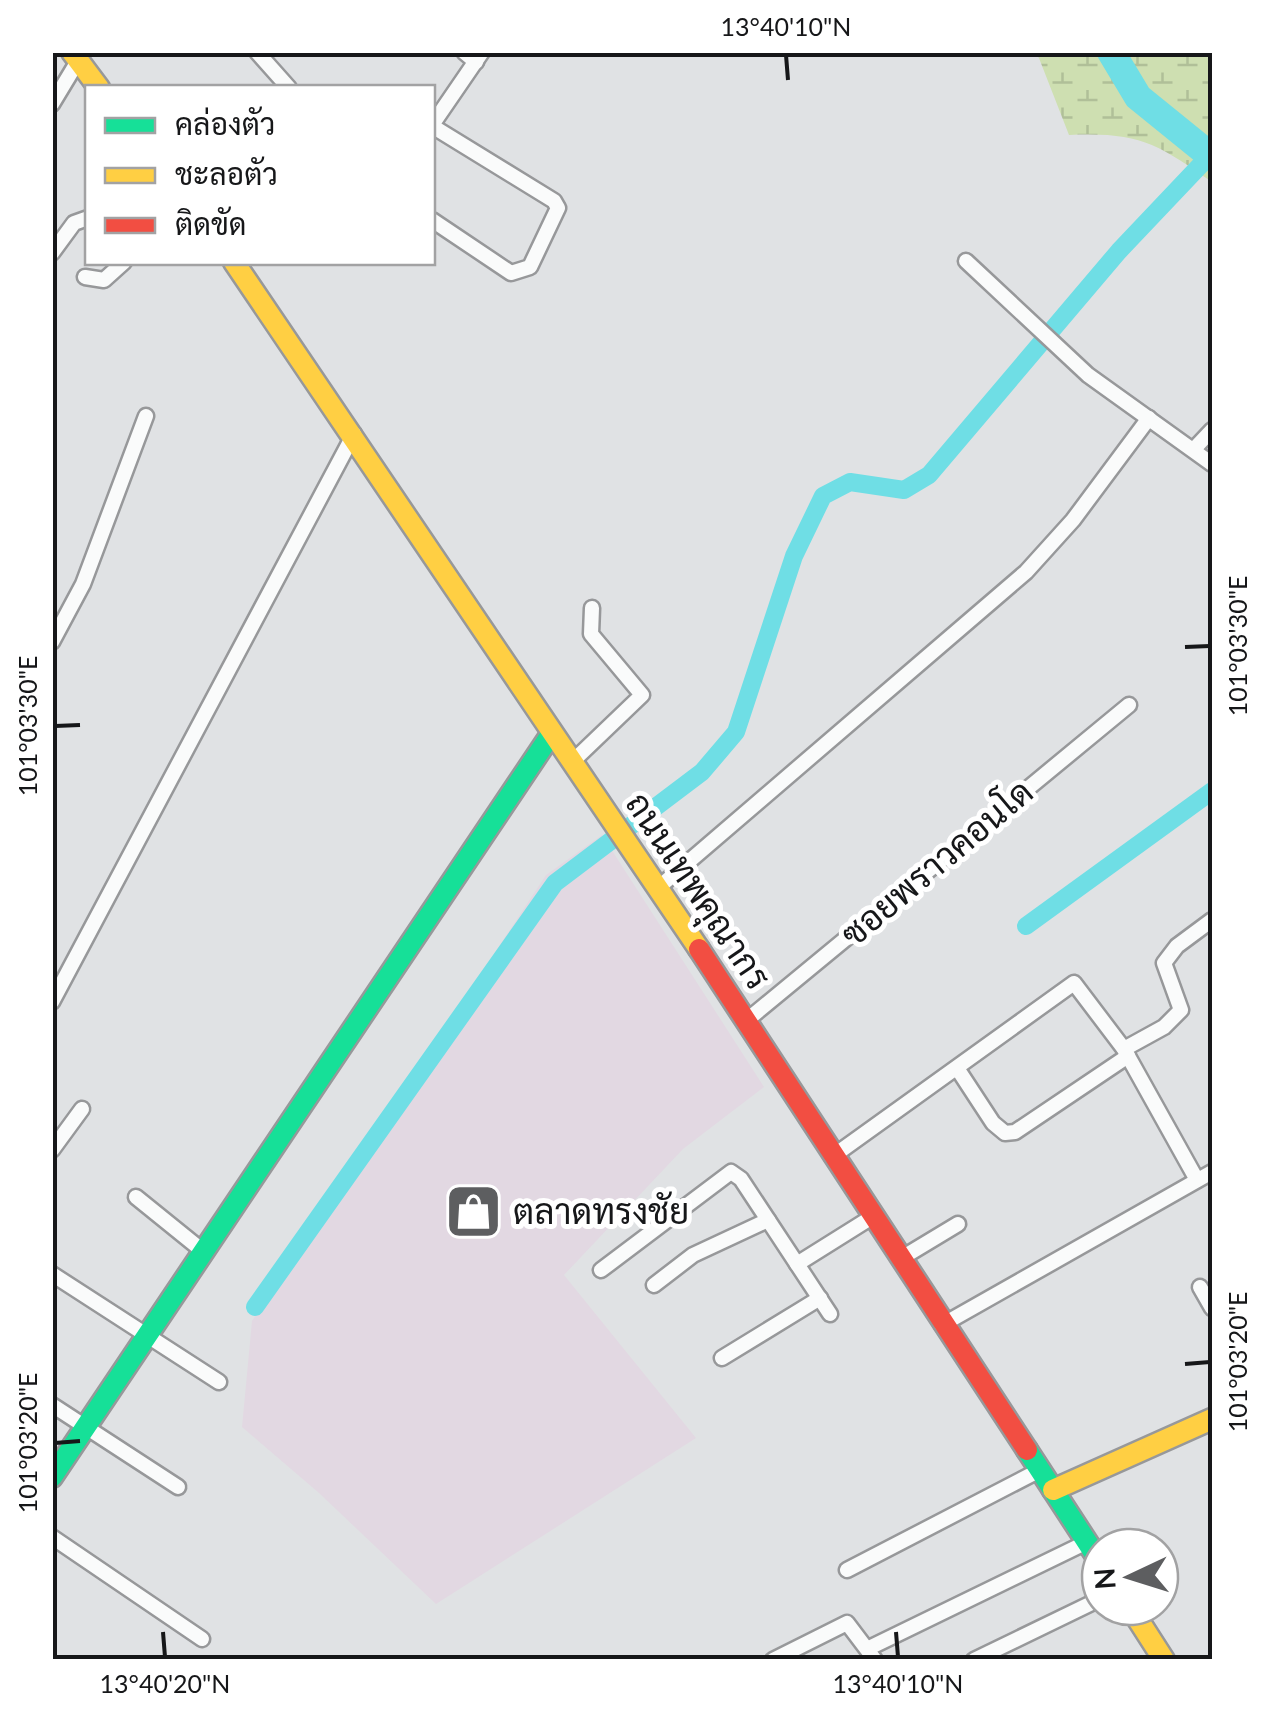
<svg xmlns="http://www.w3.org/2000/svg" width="1265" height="1712" viewBox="0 0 1265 1712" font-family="Lato,Sarabun,sans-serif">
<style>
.commercial{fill:#e2d8e2}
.wetland{fill:url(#wetland-marsh)}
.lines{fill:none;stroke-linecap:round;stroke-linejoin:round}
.canal{stroke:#6fdee5;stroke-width:18}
.river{stroke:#6fdee5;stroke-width:28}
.street-casing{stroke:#97989a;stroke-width:19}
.fast-casing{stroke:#97989a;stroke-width:25}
.slow-casing{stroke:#97989a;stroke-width:25}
.jam-casing{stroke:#97989a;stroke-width:25}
.street{stroke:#fafbfb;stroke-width:14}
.fast{stroke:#16e098;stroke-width:20}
.slow{stroke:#ffcf43;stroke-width:20}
.jam{stroke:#f24e42;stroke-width:20}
.ticks{fill:none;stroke:#161719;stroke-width:4}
.labels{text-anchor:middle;stroke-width:10;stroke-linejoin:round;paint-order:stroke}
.street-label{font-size:35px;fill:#161719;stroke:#fff}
.poi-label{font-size:35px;fill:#161719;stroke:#fff;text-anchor:start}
.neatline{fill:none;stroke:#161719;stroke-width:4}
.ticks-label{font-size:25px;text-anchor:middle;fill:#161719}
</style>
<defs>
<pattern id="wetland-marsh" width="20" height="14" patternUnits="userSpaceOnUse" patternTransform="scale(2.5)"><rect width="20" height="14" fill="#cedfb1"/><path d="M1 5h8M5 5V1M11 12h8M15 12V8" fill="none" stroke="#b0bf98"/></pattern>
</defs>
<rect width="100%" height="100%" fill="#e0e2e4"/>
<polygon class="commercial" points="602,835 764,1087 683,1149 564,1275 696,1438 436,1604 319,1493 242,1427 252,1321 546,875"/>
<path class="wetland" d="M 1037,53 L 1212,53 L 1212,182 C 1156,143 1139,132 1069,135 Z"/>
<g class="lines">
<g class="canal">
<polyline points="1026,926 1212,791"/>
<polyline points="255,1307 555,883 702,772 736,732 794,556 823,496 850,482 904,490 929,475 1119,251 1210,155"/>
</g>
<polyline class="river" points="1111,52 1138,97 1212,157"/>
<defs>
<g id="street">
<polyline points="257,52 289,88"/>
<polyline points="464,52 476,62"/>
<polyline points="52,104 78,61"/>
<polyline points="432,125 482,52"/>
<polyline points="432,126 554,201 558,208 530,267 511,273 432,220"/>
<polyline points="52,253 74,223 88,218"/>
<polyline points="966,261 1088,375 1212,464"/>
<polyline points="85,277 104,280 124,262"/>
<polyline points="1195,448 1212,430"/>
<polyline points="52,642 83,584 146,416"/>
<polyline points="572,762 642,695 591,634 592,608"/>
<polyline points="658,888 1026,572 1073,520 1149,418"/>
<polyline points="52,1002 354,434"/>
<polyline points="746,1021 1129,705"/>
<polyline points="1124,1049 1164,1027 1181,1010 1164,963 1177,946 1212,920"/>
<polyline points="957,1068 993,1123 1005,1133 1015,1132 1128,1056"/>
<polyline points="52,1150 82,1109"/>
<polyline points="832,1157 1074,983 1124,1049 1197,1180"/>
<polyline points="136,1197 204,1252"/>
<polyline points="900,1259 958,1224"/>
<polyline points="797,1264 872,1217"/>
<polyline points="601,1270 731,1172 741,1179 830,1314"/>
<polyline points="52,1274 219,1382"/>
<polyline points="654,1285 693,1255 768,1220"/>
<polyline points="1200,1287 1212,1308"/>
<polyline points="942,1325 1212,1172"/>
<polyline points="722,1358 820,1298"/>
<polyline points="52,1405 178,1487"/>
<polyline points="52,1537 202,1639"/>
<polyline points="847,1570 1040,1470"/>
<polyline points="869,1648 1087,1542"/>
<polyline points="773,1660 847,1623 875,1660"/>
<polyline points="974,1660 1100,1599"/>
</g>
<g id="fast">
<polyline points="1027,1450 1100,1562"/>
<polyline points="52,1477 552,733"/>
</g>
<g id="slow">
<polyline points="72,52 99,88"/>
<polyline points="234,262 699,949"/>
<polyline points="1053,1490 1212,1419"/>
<polyline points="1130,1607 1164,1660"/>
</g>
<polyline id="jam" points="699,949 1027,1450"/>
</defs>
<use href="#street" class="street-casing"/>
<use href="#fast" class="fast-casing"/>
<use href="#slow" class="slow-casing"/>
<use href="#jam" class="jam-casing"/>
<use href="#street" class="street"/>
<use href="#fast" class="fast"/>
<use href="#slow" class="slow"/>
<use href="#jam" class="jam"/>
</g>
<path class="ticks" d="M 786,55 L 788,80M 1185,647 L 1210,646M 55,726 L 80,725M 1185,1364 L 1210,1362M 55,1443 L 80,1441M 163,1632 L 165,1657M 896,1632 L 898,1657"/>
<defs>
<symbol id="shop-square" viewBox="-11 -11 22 22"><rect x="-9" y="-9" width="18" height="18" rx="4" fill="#5d5e60" stroke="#fff"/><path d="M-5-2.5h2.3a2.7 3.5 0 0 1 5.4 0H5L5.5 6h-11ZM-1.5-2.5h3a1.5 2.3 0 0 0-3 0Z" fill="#fff"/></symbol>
</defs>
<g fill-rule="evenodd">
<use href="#shop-square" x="442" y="1180" width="63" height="63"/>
</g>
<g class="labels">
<g class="street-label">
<text transform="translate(937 863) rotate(-40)" y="12">ซอยพราวคอนโด</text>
<text transform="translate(698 891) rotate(56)" y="12">ถนนเทพคุณากร</text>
</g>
<g class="poi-label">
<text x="513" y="1224">ตลาดทรงชัย</text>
</g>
</g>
<rect width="1265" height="1712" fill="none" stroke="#ffffff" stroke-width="110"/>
<rect x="85" y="85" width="350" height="180" fill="#ffffff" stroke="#a2a2a3" stroke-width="2.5"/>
<rect x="105" y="118" width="50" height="15" fill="#16e098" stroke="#a2a2a3" stroke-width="2.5"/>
<text x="175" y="135" font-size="30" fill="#161719">คล่องตัว</text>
<rect x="105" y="168" width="50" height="15" fill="#ffcf43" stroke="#a2a2a3" stroke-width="2.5"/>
<text x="175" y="185" font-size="30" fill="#161719">ชะลอตัว</text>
<rect x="105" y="218" width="50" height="15" fill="#f24e42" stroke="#a2a2a3" stroke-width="2.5"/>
<text x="175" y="235" font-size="30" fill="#161719">ติดขัด</text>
<g transform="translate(1130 1577) rotate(266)"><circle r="48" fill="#ffffff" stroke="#a2a2a3" stroke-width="2.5"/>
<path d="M0-8L18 38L0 25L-18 38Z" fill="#5d5e60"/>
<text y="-15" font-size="28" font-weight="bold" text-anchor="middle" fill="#161719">N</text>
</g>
<rect x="55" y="55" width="1155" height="1602" class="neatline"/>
<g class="ticks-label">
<text x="786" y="36">13°40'10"N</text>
<text transform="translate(1238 646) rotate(-90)" y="9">101°03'30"E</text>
<text transform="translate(28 726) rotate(-90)" y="9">101°03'30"E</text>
<text transform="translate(1238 1362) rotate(-90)" y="9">101°03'20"E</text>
<text transform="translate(28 1443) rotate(-90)" y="9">101°03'20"E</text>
<text x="165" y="1693">13°40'20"N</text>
<text x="898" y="1693">13°40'10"N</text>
</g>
</svg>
